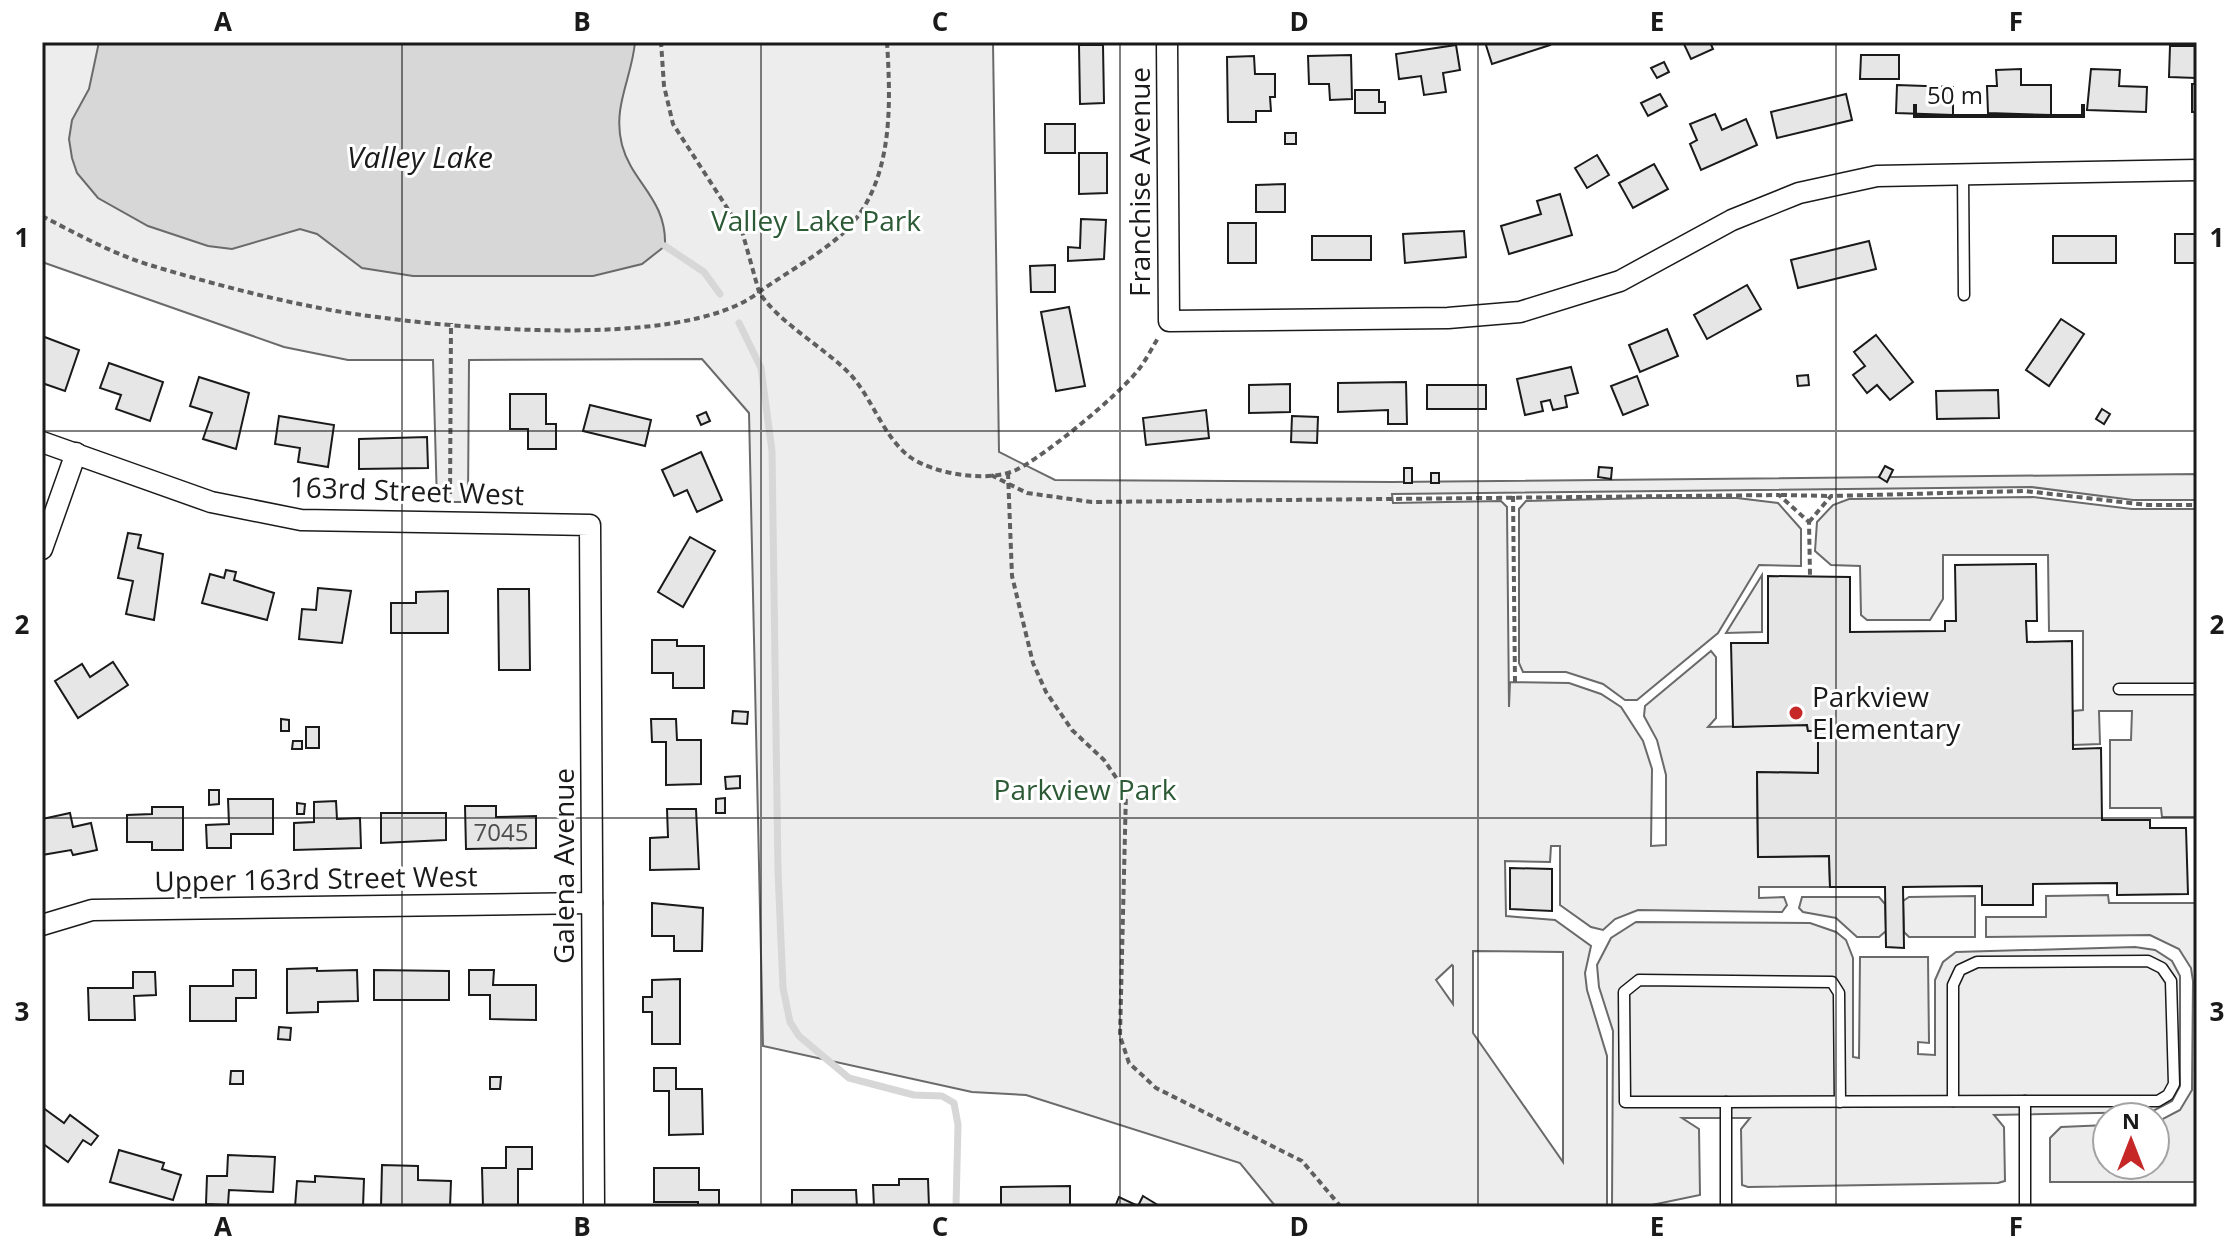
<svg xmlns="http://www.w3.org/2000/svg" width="2239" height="1249" viewBox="0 0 2239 1249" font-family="'Open Sans',sans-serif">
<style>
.built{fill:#ededed;stroke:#6a6a6a;stroke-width:2;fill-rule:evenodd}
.water{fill:#d7d7d7;stroke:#6a6a6a;stroke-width:2}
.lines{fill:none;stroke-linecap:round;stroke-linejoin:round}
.stream{stroke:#d7d7d7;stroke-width:7}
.building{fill:#e6e6e6;stroke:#1a1a1a;stroke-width:2}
.lane-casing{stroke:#1a1a1a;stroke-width:13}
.street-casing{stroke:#1a1a1a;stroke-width:23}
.path{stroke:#5f5f5f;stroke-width:4;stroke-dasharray:6 4;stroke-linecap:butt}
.lane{stroke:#fff;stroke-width:10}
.street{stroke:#fff;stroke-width:20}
.grid{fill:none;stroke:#1a1a1a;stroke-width:2;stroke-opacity:0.55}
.poi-dot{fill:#c62828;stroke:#fff;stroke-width:3}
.labels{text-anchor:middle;stroke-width:6;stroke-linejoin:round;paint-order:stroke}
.number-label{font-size:24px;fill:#4d4d4d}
.street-label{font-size:28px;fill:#1a1a1a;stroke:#fff}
.park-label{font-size:28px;fill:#2b5a34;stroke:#fff}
.poi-label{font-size:28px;fill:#1a1a1a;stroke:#fff;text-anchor:start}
.water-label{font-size:30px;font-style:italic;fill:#1a1a1a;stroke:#fff}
.neatline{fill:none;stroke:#1a1a1a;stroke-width:3}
.grid-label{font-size:26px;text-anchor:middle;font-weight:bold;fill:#1a1a1a}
</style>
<rect width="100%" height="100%" fill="#fff"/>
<g class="built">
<path d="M 42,42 L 993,42 L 999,452 L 1055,480 L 1392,482 L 2197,474 L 2197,500 L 2133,500 L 2031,487 L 1392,494 L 1393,503 L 1501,501 L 1507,507 L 1509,707 L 1510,682 L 1569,683 L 1601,694 L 1621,707 L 1643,741 L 1652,769 L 1651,846 L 1666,845 L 1666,775 L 1657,740 L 1644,716 L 1645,706 L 1711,651 L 1716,657 L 1716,718 L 1708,727 L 1807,725 L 1808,731 L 1818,731 L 1818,773 L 1757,772 L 1758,857 L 1829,856 L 1830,887 L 1759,887 L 1759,898 L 1784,897 L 1787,905 L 1782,912 L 1638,910 L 1615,919 L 1603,930 L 1591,927 L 1560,905 L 1560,846 L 1551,846 L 1550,862 L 1505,861 L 1506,916 L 1555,920 L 1591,946 L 1585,973 L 1587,990 L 1607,1056 L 1607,1207 L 1276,1207 L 1240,1163 L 1026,1095 L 972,1092 L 763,1046 L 749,413 L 702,359 L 469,360 L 468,502 L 437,502 L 433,360 L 348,360 L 284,347 L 42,262 ZM 1473,951 L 1563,952 L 1563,1162 L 1473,1033 ZM 1452,965 L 1453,966 L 1453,1004 L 1436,980 Z"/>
<polygon points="2033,497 2132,509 2197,509 2197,894 2195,817 2162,817 2161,808 2110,808 2110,740 2131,740 2132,711 2099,711 2100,744 2073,745 2073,711 2083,710 2083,631 2049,631 2048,555 1943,555 1943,599 1930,620 1867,620 1861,615 1860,566 1831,565 1815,551 1817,522 1833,505 1849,499"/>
<polygon points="1648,498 1737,498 1778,503 1801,529 1801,566 1759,565 1718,633 1637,700 1625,700 1603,684 1566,672 1523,672 1519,663 1519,509 1526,501"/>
<polygon points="1762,575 1762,632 1726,633"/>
<polygon points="2108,895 2109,903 2197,903 2197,1182 2050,1182 2050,1138 2061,1127 2107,1125 2107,1165 2155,1165 2155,1123 2180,1110 2192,1090 2193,981 2191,968 2179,949 2150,935 1986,937 1986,917 2046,917 2046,896"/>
<polygon points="1975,896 1975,937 1909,937 1904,932 1903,901 1909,897"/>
<polygon points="1802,897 1879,897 1885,904 1886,931 1879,937 1857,937 1836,918 1803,912 1799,908"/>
<polygon points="1636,922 1810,923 1836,932 1846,940 1853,958 1853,1057 1859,1058 1860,957 1928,957 1929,1043 1918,1042 1918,1054 1935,1055 1935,980 1943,962 1956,952 2135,947 2155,950 2172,961 2180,976 2180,1086 2172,1101 2151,1112 1994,1115 2004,1127 2005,1181 1998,1183 1748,1187 1742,1185 1741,1129 1750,1118 1682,1118 1699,1129 1700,1195 1642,1207 1612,1207 1613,1031 1599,987 1597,965 1611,938"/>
</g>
<path class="water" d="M 99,42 L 635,42 C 632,78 612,107 622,145 C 632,183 667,199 665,246 L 642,264 L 593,276 L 413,276 L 362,268 L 317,234 L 300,229 L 232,249 L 208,246 L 148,226 L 98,198 L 77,173 L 72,158 L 69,139 L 72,120 L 89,89 Z"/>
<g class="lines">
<g class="stream">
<polyline points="665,246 704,272 720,294"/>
<polyline points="739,323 761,368 772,451 778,871 783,988 790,1022 799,1036 849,1078 914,1095 942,1096 954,1103 958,1125 956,1207"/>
</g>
</g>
<g class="building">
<polygon points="1485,42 1549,42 1550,45 1492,64"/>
<polygon points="1683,42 1710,42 1713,49 1691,59"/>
<polygon points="1079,45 1103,45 1104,103 1080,104"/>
<polygon points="1456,45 1460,70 1443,73 1446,92 1424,95 1421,76 1399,79 1396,54"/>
<polygon points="2170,46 2196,46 2196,78 2169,77"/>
<polygon points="1351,55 1352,99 1330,100 1329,84 1309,84 1308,56"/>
<polygon points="1861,55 1899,55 1899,79 1860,79"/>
<polygon points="1254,56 1255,74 1275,74 1275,97 1270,97 1271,111 1256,111 1256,122 1228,122 1227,57"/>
<polygon points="1664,62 1669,72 1657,78 1651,68"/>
<polygon points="2021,69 2021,85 2051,85 2051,115 1988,113 1987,86 1997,86 1996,70"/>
<polygon points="2091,69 2120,70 2119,86 2147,87 2146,112 2087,110"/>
<rect x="2192" y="84" width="5" height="28"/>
<polygon points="1897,85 1953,87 1953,115 1896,113"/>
<polygon points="1355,90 1379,90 1379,102 1385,102 1385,113 1355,113"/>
<polygon points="1660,94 1667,106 1648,116 1641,103"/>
<polygon points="1846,94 1852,120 1777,138 1771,112"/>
<polygon points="1715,114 1722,130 1746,119 1757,145 1701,170 1690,144 1697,140 1690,124"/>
<rect x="1045" y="124" width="30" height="29"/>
<rect x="1285" y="133" width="11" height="11"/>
<polygon points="1079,153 1107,153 1107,193 1079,194"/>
<polygon points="1597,155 1609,175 1587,188 1575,168"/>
<polygon points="1654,164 1668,189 1633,208 1619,183"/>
<polygon points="1285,184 1285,212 1256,212 1256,185"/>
<polygon points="1560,194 1572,235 1509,254 1501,226 1541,214 1537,201"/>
<polygon points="1081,219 1106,220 1104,259 1068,261 1068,247 1080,248"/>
<rect x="1228" y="223" width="28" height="40"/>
<polygon points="1464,231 1466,257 1405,263 1403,234"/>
<rect x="2175" y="234" width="22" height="29"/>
<rect x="1312" y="236" width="59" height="24"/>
<rect x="2053" y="236" width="63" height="27"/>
<polygon points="1869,241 1876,269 1798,288 1791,260"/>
<polygon points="1055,265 1055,292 1031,292 1030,266"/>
<polygon points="1747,285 1761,309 1707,339 1694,315"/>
<polygon points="1069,307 1085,386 1056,391 1041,312"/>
<polygon points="2061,319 2084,334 2049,386 2026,370"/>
<polygon points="1667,329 1678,356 1640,372 1629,345"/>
<polygon points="1876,335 1913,382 1890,400 1877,385 1867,393 1853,375 1865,366 1854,352"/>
<polygon points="42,336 79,350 65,391 42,383"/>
<polygon points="109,363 163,382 150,421 116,409 121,395 100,388"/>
<polygon points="1571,367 1578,393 1565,396 1567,407 1553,410 1550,400 1541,402 1543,411 1525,415 1517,379"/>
<polygon points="1808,375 1809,385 1798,386 1797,376"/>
<polygon points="1637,376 1648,405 1623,415 1611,386"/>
<polygon points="199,377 249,393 236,449 203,439 212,413 190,406"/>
<polygon points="1406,382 1407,424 1388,424 1388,410 1338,412 1338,383"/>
<polygon points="1290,384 1290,412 1249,413 1249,385"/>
<rect x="1427" y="385" width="59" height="24"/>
<polygon points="1998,390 1999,418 1937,419 1936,391"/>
<polygon points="510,394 546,394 546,424 556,424 556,449 528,449 528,429 510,429"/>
<polygon points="590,405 651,420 645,446 583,431"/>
<polygon points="2102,409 2110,414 2104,424 2096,419"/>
<polygon points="1206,410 1209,438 1146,445 1143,418"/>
<polygon points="706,412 710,421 701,425 697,416"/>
<polygon points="279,416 334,425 328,467 298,462 300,448 275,444"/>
<polygon points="1292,416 1318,417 1317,443 1291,442"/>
<polygon points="427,437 428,468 359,469 359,439"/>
<polygon points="701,452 722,500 697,512 687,490 674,496 662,470"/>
<polygon points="1885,466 1893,470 1887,482 1879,477"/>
<polygon points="1599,467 1612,468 1611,479 1598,477"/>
<rect x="1404" y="468" width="8" height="15"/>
<rect x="1431" y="473" width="8" height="10"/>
<polygon points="128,533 141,535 138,548 163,554 154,620 126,614 133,581 118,578"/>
<polygon points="690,537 715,551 683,607 658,592"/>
<polygon points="2036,564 2037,621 2026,621 2027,642 2072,641 2073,749 2101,748 2102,820 2150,820 2150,828 2186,828 2188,894 2117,895 2117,883 2033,884 2033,905 1982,905 1982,886 1903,887 1904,948 1886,947 1885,887 1830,887 1829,856 1758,857 1757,772 1818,773 1818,731 1808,731 1807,725 1733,727 1731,643 1768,643 1768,576 1850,577 1850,632 1945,631 1945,621 1956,621 1955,565"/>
<polygon points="226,570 236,572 234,580 274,593 267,620 202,603 210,574 224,578"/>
<polygon points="318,588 351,591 342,643 299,639 302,609 316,610"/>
<polygon points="498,589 529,589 530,670 499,670"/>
<polygon points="448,591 448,633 391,633 391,603 416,603 416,592"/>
<polygon points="652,640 677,640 677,646 704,646 704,688 673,688 673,673 652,673"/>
<polygon points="113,662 128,685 78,718 55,681 82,664 90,677"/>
<polygon points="733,711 748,712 747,724 732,723"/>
<polygon points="281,719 289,720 289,731 281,731"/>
<polygon points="651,719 676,719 677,740 701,740 701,784 666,785 666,742 652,742"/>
<rect x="306" y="727" width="13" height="21"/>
<polygon points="293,741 302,741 302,749 292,749"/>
<polygon points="740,776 740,788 726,789 725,777"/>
<polygon points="209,790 219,790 219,804 209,805"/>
<polygon points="725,798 725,813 716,813 716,799"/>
<polygon points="228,799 273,799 273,834 231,834 231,848 207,848 206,825 229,824"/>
<polygon points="336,801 337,819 360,818 361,848 294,850 294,823 314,822 314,802"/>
<polygon points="297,803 305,804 304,814 297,814"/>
<polygon points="465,806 496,806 496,817 536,816 536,848 466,849"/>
<polygon points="152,807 183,807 183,850 152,850 152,842 127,842 127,815 152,814"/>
<polygon points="667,809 696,809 699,869 650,870 650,838 668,837"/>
<polygon points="70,813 73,827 91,823 97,850 73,855 71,850 42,855 42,819"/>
<polygon points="381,813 446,813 446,840 381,843"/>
<polygon points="1510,868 1552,869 1552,911 1510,909"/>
<polygon points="652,903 703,908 702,951 674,951 674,936 652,936"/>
<polygon points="317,968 317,971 357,970 358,1001 318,1002 318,1012 287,1013 287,969"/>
<polygon points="233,970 256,970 256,998 236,998 236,1021 190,1021 190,986 233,986"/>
<polygon points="374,970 449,971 449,1000 374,1000"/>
<polygon points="469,970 494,970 493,985 536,985 536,1020 490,1019 490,995 469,995"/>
<polygon points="133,972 155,972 156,995 134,996 135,1020 89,1020 88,988 133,988"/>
<polygon points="680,979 680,1044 652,1044 652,1012 643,1012 643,997 652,997 652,980"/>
<polygon points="279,1027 291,1028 290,1040 278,1039"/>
<polygon points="654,1068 676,1068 676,1089 702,1089 703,1134 669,1135 669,1091 654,1091"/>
<polygon points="231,1071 243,1071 243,1084 230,1084"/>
<polygon points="490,1077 501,1077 500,1089 490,1089"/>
<polygon points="42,1107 64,1123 70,1115 98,1136 91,1145 83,1140 68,1162 42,1143"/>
<polygon points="506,1147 532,1147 532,1169 518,1169 518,1207 483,1207 482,1168 506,1168"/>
<polygon points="119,1150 164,1163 162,1169 181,1175 173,1200 110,1182"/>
<polygon points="228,1155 275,1157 273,1192 229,1190 228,1205 206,1204 207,1176 227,1176"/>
<polygon points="382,1165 418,1166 418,1180 451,1181 450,1207 381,1207"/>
<polygon points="654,1168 699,1168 699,1190 719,1190 719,1207 698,1207 698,1202 654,1202"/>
<polygon points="315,1176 364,1179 363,1207 295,1207 297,1181 315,1182"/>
<polygon points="899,1179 928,1179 929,1207 874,1207 873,1185 899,1185"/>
<polygon points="1070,1186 1070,1207 1001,1207 1001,1187"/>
<polygon points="792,1190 856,1190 857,1207 792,1207"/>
<polygon points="1143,1196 1161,1207 1115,1207 1119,1197 1138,1206"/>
</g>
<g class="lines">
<defs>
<g id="lane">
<polyline points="1963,173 1964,295"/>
<polyline points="2119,689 2197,689"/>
<polyline points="1953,1101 1953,985 1960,970 1977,962 2148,961 2162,968 2171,981 2174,1084 2168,1095 2158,1101 2025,1101"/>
<polyline points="1726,1102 1625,1102 1624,992 1639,980 1832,982 1839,993 1840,1102"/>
<polyline points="1726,1207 1726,1102 2025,1101 2025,1207"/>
</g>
<g id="street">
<polyline points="1167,42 1169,321 1448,318 1520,312 1620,281 1732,220 1799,193 1877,176 2197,170"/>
<polyline points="42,442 211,502 301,520 590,525 594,1207"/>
<polyline points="42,549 76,453"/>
<polyline points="42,925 92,910 592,903"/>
</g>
</defs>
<use href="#lane" class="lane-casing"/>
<use href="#street" class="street-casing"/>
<g class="path">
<path d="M 887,42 C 891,107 894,187 841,235 C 817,256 786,273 759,292 C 778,322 822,346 849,373 C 872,397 883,437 910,457 C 934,474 988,483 1016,470 C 1045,456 1120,394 1139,369 C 1146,360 1152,348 1158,338"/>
<path d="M 42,216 C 77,234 115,255 153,266 C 213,284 274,300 336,311 C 432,327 682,353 759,292 L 742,231 L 673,124 L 664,86 L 661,42"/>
<polyline points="1008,473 1012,576 1033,663 1046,692 1072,730 1104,760 1126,792 1120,1036 1129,1063 1156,1088 1302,1161 1341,1207"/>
<polyline points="991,475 1027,493 1092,502 1779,495 1809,522 1810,575"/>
<polyline points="1781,495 1831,496"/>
<polyline points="1513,496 1515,682"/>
<polyline points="450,504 451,323"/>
<polyline points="1809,522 1831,496 2025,491 2148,505 2197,505"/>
</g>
<use href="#lane" class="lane"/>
<use href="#street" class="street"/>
</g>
<path class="grid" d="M 402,42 L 402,1207M 761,42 L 761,1207M 1120,42 L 1120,1207M 1478,42 L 1478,1207M 1836,42 L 1836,1207M 42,431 L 2197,431M 42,818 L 2197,818"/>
<circle class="poi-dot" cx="1796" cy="713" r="8"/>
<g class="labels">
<g class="number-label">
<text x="501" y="841">7045</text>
</g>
<g class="street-label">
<text transform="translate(1140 182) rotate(-90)" y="10">Franchise Avenue</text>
<text transform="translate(407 491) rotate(2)" y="10">163rd Street West</text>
<text transform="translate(564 866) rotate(-90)" y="10">Galena Avenue</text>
<text transform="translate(316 879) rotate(-1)" y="10">Upper 163rd Street West</text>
</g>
<g class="park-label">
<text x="816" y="231">Valley Lake Park</text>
<text x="1085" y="800">Parkview Park</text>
</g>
<g class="poi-label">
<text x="1812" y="707">Parkview<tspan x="1812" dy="32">Elementary</tspan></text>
</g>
<g class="water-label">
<text x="420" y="168">Valley Lake</text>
</g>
</g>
<rect width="2239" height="1249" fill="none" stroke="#ffffff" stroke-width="88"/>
<g transform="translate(2131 1141)"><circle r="38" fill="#ffffff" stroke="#a3a3a3" stroke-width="2"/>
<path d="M0-6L14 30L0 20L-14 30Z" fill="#c62828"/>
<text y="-12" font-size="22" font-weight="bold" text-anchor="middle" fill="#1a1a1a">N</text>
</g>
<path d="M1915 104v12h168v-12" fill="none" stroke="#1a1a1a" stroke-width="4"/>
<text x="1927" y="104" font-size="24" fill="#1a1a1a" stroke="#ffffff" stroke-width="6" paint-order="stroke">50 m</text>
<rect x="44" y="44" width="2151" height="1161" class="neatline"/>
<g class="grid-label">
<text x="223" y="31">A</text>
<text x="582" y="31">B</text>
<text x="940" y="31">C</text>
<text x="1299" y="31">D</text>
<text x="1657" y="31">E</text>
<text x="2016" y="31">F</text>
<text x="22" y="247">1</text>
<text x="2217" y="247">1</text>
<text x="22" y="634">2</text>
<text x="2217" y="634">2</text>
<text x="22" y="1021">3</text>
<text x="2217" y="1021">3</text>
<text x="223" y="1236">A</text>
<text x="582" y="1236">B</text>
<text x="940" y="1236">C</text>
<text x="1299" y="1236">D</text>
<text x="1657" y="1236">E</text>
<text x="2016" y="1236">F</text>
</g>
</svg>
